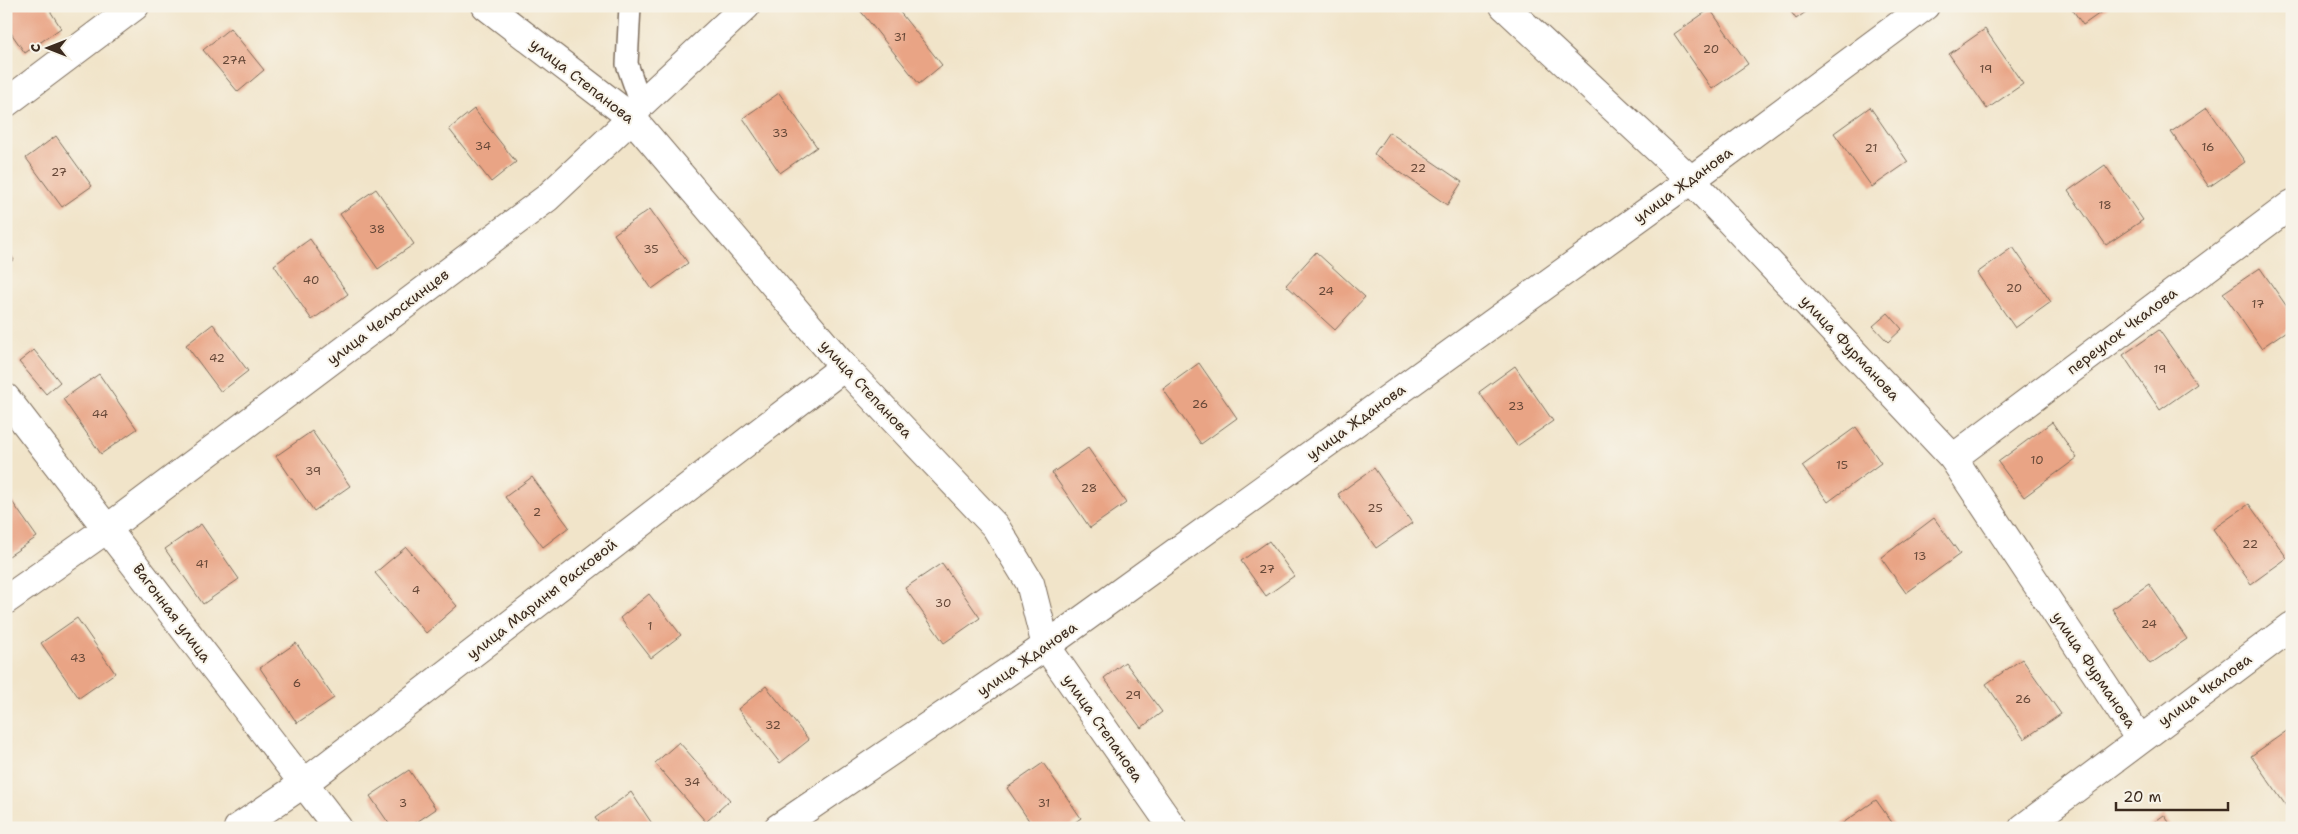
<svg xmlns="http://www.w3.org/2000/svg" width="2298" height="834" viewBox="0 0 2298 834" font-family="'Shantell Sans',sans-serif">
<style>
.building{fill:#e9a485}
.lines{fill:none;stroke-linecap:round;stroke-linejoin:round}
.lane-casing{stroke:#7b6b5a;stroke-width:24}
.street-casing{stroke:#7b6b5a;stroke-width:30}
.lane{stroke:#fff;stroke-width:21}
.street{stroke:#fff;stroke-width:28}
.labels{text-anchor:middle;stroke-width:4;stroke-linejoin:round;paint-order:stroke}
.number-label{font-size:12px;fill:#664838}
.street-label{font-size:15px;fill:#3b2a1e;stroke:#f7f3e8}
</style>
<rect width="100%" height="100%" fill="#f7f3e8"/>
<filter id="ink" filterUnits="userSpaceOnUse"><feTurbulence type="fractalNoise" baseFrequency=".02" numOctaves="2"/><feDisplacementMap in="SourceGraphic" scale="10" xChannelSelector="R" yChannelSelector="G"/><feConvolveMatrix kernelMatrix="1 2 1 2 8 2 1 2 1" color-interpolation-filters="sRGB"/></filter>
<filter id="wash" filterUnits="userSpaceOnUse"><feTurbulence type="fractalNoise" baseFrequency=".0096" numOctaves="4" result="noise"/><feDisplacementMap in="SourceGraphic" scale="20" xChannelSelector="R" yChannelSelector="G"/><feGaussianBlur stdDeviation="1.12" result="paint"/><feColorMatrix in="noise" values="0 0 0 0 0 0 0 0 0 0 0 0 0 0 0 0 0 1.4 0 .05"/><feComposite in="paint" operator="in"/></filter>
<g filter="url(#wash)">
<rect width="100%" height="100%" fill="#f1e4c9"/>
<g id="blocks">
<g class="building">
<polygon points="6,6 47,6 61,28 25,53 6,26"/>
<polygon points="862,6 895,6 942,65 919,84 859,9"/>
<polygon points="1787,6 1814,6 1796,19"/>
<polygon points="2070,6 2110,6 2083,25"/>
<polygon points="1710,9 1748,64 1712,89 1674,34"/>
<polygon points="230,28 264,70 238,92 203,50"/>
<polygon points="1985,29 2023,84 1987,109 1949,54"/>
<polygon points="779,93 817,147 780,173 743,118"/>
<polygon points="1870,107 1908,162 1872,187 1834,133"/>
<polygon points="2207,107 2245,162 2209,187 2171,132"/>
<polygon points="474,109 516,162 491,182 449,129"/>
<polygon points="1389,132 1462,182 1447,205 1374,154"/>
<polygon points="56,136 92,186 62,207 26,158"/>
<polygon points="2105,165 2143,220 2106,245 2068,191"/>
<polygon points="376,189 414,244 378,269 340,214"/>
<polygon points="650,209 688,263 652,289 614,234"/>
<polygon points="310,239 348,294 312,320 274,265"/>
<polygon points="2013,247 2051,302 2015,328 1977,273"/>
<polygon points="6,248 14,260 6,265"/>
<polygon points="1316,252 1365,297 1335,330 1286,285"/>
<polygon points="2260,268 2292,314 2292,327 2261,348 2223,293"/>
<polygon points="1888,313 1902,329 1888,342 1873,326"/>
<polygon points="213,324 248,371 221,392 186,345"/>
<polygon points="2159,330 2197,384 2160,410 2123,355"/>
<polygon points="34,350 60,382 46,394 19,362"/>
<polygon points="1199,363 1237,418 1201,444 1163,389"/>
<polygon points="1515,366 1553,421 1517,446 1479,392"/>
<polygon points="99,374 137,429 101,454 63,399"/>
<polygon points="2052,422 2077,458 2024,497 1998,462"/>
<polygon points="1856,427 1881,463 1828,502 1802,466"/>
<polygon points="312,431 350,486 314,511 276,456"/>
<polygon points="1088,448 1126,503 1090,528 1052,473"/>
<polygon points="1374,468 1412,523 1376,548 1338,494"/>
<polygon points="532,477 569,527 543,547 505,497"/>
<polygon points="6,493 37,537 6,558"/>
<polygon points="2249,504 2287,558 2251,584 2213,529"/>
<polygon points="1934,518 1960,554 1906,593 1881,558"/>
<polygon points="201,524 239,579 203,604 165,549"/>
<polygon points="1269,541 1294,576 1266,596 1241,561"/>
<polygon points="406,547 457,606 426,633 375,573"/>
<polygon points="942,563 980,618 944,643 905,588"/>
<polygon points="2149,584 2187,639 2150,664 2112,609"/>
<polygon points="649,594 681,635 651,658 620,618"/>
<polygon points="77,618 115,673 79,698 41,643"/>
<polygon points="296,643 334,698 297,723 260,668"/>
<polygon points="2022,659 2061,714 2024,739 1986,684"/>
<polygon points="1125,662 1162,712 1141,728 1104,678"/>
<polygon points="766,686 809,740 780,763 738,709"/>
<polygon points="2288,730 2292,736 2292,808 2289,810 2251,756"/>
<polygon points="679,742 730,800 706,822 655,763"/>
<polygon points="1043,763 1081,818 1067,828 1034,828 1007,788"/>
<polygon points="409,770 436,809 408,828 392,828 370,796"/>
<polygon points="631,792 655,828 602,828 595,818"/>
<polygon points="1876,800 1896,828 1842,828 1840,825"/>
<polygon points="2164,815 2173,828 2146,828"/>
</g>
</g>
</g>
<g filter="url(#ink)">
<use href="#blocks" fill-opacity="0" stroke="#7b6b5a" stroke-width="1"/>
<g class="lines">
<defs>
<polyline id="lane" points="630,6 627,64 641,104"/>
<g id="street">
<polyline points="486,6 632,118 844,367 995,526 1030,583 1046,646 1173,828"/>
<polyline points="1504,6 1691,180 1953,458 2139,738"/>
<polyline points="6,103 135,6"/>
<polyline points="6,398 338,828"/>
<polyline points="1953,458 2292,204"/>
<polyline points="6,600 108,528 547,198 632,118 641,104 746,6"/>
<polyline points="238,828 303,784 844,367"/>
<polyline points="778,828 1046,646 1691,180 1925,6"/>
<polyline points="2023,828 2292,626"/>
</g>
</defs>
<use href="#lane" class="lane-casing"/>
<use href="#street" class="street-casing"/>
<use href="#lane" class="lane"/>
<use href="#street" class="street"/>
</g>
</g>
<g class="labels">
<g class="number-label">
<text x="900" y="41">31</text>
<text x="1711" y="53">20</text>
<text x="234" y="64">27А</text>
<text x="1986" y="73">19</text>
<text x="780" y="137">33</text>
<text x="483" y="150">34</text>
<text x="2208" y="151">16</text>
<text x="1871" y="152">21</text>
<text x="1418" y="172">22</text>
<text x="59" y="176">27</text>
<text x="2105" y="209">18</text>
<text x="377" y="233">38</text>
<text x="651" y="253">35</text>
<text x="311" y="284">40</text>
<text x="2014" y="292">20</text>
<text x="1326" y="295">24</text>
<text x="2258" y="308">17</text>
<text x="217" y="362">42</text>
<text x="2160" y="373">19</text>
<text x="1200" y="408">26</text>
<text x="1516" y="410">23</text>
<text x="100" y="418">44</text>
<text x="2037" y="464">10</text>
<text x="1842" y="469">15</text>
<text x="313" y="475">39</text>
<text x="1089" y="492">28</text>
<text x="1375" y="512">25</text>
<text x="537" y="516">2</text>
<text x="2250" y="548">22</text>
<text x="1920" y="560">13</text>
<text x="202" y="568">41</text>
<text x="1267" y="573">27</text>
<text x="416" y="594">4</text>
<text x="943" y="607">30</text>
<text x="2149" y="628">24</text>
<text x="650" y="630">1</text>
<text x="78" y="662">43</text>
<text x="297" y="687">6</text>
<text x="1133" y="699">29</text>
<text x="2023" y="703">26</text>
<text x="773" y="729">32</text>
<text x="692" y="786">34</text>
<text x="403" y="807">3</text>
<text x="1044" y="807">31</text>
</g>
<g class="street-label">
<text transform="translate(582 81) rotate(38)" y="5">улица Степанова</text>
<text transform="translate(1683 185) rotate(-36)" y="5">улица Жданова</text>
<text transform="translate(388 317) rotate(-37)" y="5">улица Челюскинцев</text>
<text transform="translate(2122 331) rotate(-37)" y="5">переулок Чкалова</text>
<text transform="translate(1850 348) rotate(47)" y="5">улица Фурманова</text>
<text transform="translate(866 389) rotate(47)" y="5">улица Степанова</text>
<text transform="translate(1356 422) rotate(-36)" y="5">улица Жданова</text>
<text transform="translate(542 599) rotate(-38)" y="5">улица Марины Расковой</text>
<text transform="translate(172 613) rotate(53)" y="5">Вагонная улица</text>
<text transform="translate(1027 659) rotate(-35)" y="5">улица Жданова</text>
<text transform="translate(2094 670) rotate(56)" y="5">улица Фурманова</text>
<text transform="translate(2205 690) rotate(-36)" y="5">улица Чкалова</text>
<text transform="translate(1103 728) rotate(55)" y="5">улица Степанова</text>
</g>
</g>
<rect width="2298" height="834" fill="none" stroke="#f7f3e8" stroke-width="25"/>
<g transform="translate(48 48) rotate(270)" stroke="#f7f3e8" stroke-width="4" paint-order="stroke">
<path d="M0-4L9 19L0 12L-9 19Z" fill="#3b2a1e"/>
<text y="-8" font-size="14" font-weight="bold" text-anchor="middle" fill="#3b2a1e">С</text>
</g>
<path d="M2116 802v8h112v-8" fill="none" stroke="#3b2a1e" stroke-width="2.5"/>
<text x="2123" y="802" font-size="15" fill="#3b2a1e" stroke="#f7f3e8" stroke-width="4" paint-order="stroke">20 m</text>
</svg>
